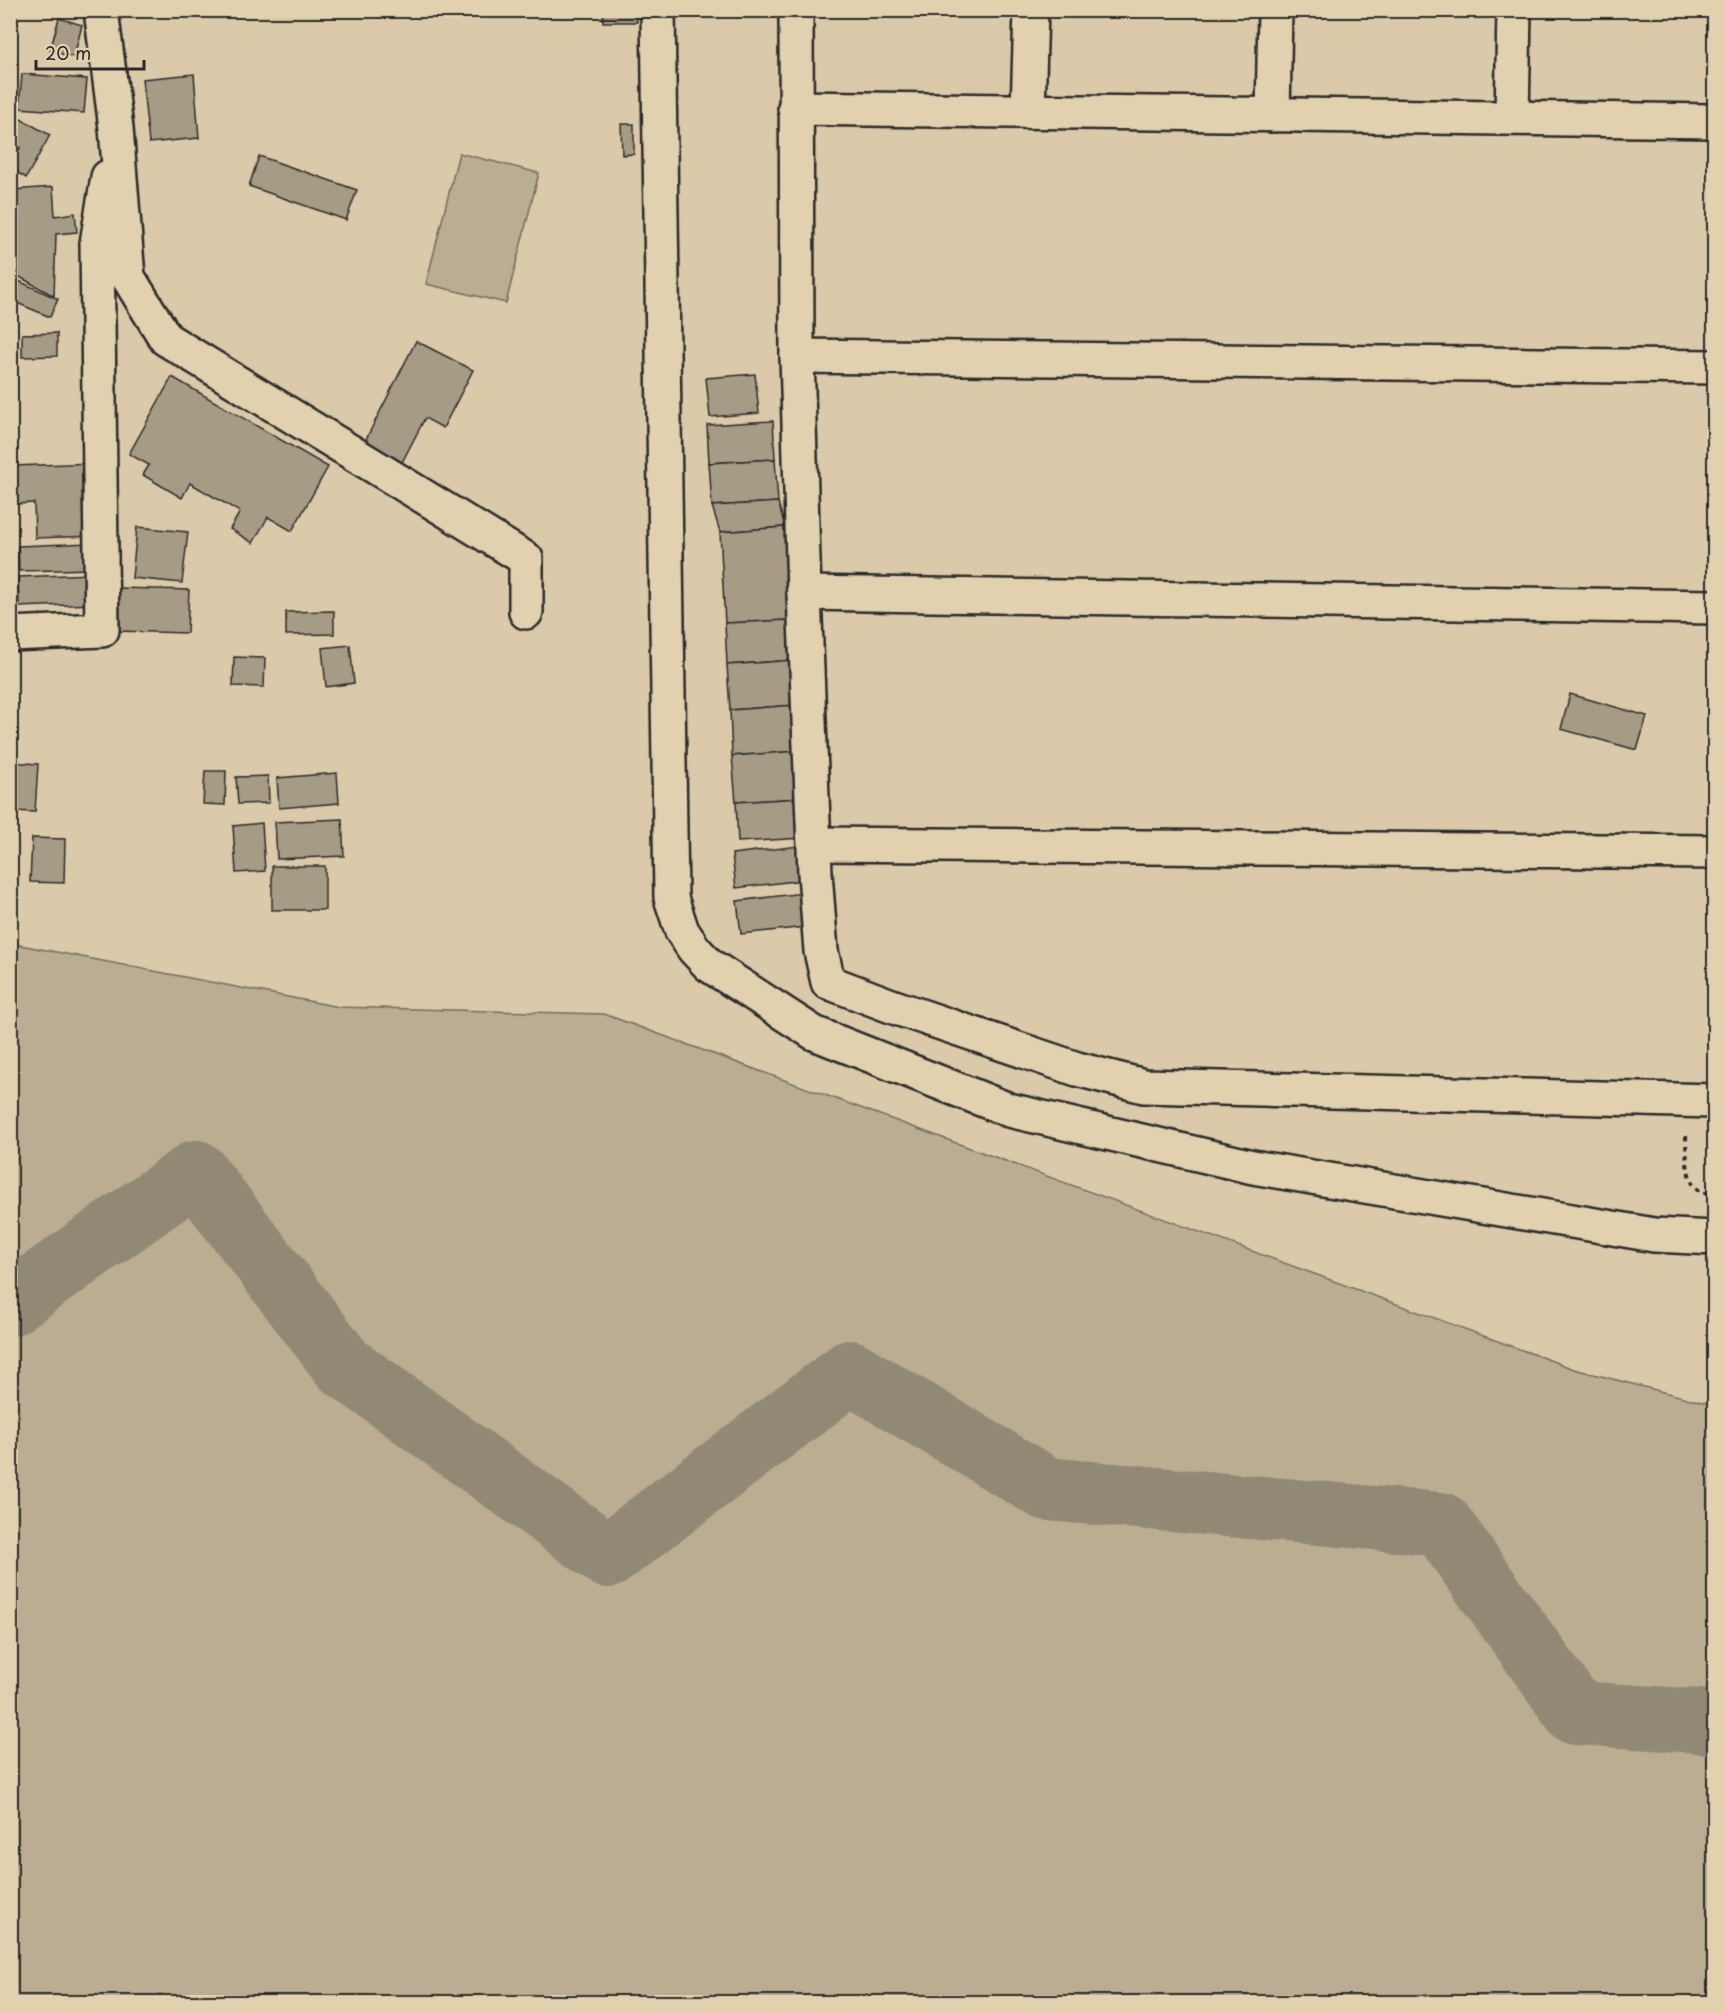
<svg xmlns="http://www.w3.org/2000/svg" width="1725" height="2013" viewBox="0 0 1725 2013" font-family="'Playpen Sans',sans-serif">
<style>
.green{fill:#baad92;stroke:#726c5e;stroke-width:1.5}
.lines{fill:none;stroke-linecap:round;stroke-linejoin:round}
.river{stroke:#928975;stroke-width:64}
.building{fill:#a69b84;stroke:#2b2b2b;stroke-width:1.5}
.minor-casing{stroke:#2b2b2b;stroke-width:38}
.path{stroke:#2b2b2b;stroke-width:4;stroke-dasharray:4.5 4.5;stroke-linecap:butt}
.minor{stroke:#e2d1ae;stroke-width:33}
</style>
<rect width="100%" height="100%" fill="#dbcaa9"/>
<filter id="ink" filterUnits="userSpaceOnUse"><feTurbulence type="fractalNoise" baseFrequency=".0167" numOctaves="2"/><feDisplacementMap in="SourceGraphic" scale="12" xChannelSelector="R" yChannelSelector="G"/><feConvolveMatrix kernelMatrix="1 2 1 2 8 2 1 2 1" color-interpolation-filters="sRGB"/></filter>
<g filter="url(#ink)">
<g class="green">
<polygon points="459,153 539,173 506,303 426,284"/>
<polygon points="10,943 339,1007 604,1014 1574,1369 1714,1405 1714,2002 11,2002"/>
</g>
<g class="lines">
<polyline class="river" points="10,1304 196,1172 343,1365 608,1556 850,1372 1047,1489 1441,1524 1576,1713 1714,1722"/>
</g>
<g class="building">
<rect x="603" y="10" width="34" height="12"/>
<polygon points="59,18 82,25 74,57 50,51"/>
<polygon points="22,74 87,79 84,113 19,108"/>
<polygon points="194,74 199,138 149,143 142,79"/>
<polygon points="19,118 50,135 26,178 10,168 20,148 10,142 10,132"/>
<polygon points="621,124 634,124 634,154 622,155"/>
<polygon points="259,156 357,190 346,220 249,186"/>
<polygon points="53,187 55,216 75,213 77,232 56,234 54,296 18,276 12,190"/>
<polygon points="10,277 58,299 50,317 10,300"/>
<polygon points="57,333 57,356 22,357 22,334"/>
<polygon points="416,341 473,370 443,428 425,418 399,468 361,449"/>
<polygon points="755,374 759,413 710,417 706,378"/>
<polygon points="172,377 328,467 292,531 268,517 253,543 230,529 240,512 190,483 182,498 143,475 149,465 129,454"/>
<polygon points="773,421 775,459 709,463 707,425"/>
<polygon points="775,459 778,502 712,506 709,463"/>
<polygon points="95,463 97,536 35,538 34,503 15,504 13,466"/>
<polygon points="778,502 785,527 720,532 712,506"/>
<polygon points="137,527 188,532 182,583 132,578"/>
<polygon points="785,527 790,620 725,623 720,532"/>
<polygon points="91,543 92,569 19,571 18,546"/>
<polygon points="92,574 93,604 19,607 18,577"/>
<polygon points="119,588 189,590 187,633 118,631"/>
<polygon points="334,611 334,634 286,635 286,612"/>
<polygon points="790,620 793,660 727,665 725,623"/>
<polygon points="350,645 354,683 326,687 322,648"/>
<polygon points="234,657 265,658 264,687 233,686"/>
<polygon points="793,660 796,705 730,710 727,665"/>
<polygon points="1570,694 1647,716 1637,750 1561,729"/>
<polygon points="796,705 799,751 732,756 730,710"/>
<polygon points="799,751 801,798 736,802 732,756"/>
<polygon points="10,762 38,764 35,812 10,811"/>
<polygon points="205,771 226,771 225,805 203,804"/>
<polygon points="337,773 339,803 279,808 277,778"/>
<polygon points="268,776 269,803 238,804 236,777"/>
<polygon points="801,798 803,838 738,842 736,802"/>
<polygon points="342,819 344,856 277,859 275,822"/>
<polygon points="262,823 265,871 236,873 233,826"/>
<polygon points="32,838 65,839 64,883 30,882"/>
<polygon points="799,846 803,880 736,888 732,854"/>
<rect x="272" y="866" width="53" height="44"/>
<polygon points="803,893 806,927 741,934 737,901"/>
</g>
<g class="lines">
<defs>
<g id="minor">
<polyline points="101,10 116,128 128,277 166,339 526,559 526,612"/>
<polyline points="658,10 671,898 682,931 694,949 709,965 814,1033 1009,1110 1253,1167 1654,1235 1714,1238"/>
<polyline points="796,10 797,356 804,593 815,873 821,951 828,982 894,1007 1077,1069 1144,1086 1714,1101"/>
<polyline points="795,108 1714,121"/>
<polyline points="1028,111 1031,10"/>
<polyline points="1273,115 1275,10"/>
<polyline points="1512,118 1514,10"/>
<polyline points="797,356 1714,367"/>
<polyline points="804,593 1714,607"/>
<polyline points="10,634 102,630 97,243 108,177"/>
<polyline points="815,844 1714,852"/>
</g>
</defs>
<use href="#minor" class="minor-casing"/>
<path class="path" d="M 1686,1136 C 1687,1157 1683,1195 1714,1194"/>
<use href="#minor" class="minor"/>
</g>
</g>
<rect width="1725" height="2013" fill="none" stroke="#e2d1ae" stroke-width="36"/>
<rect x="18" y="18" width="1689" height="1977" fill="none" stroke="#2b2b2b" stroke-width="2" filter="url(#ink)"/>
<path d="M36 60v9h108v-9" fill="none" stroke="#2b2b2b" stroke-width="3"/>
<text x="45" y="60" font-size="18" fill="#2b2b2b" stroke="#e2d1ae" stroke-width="4.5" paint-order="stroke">20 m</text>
</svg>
